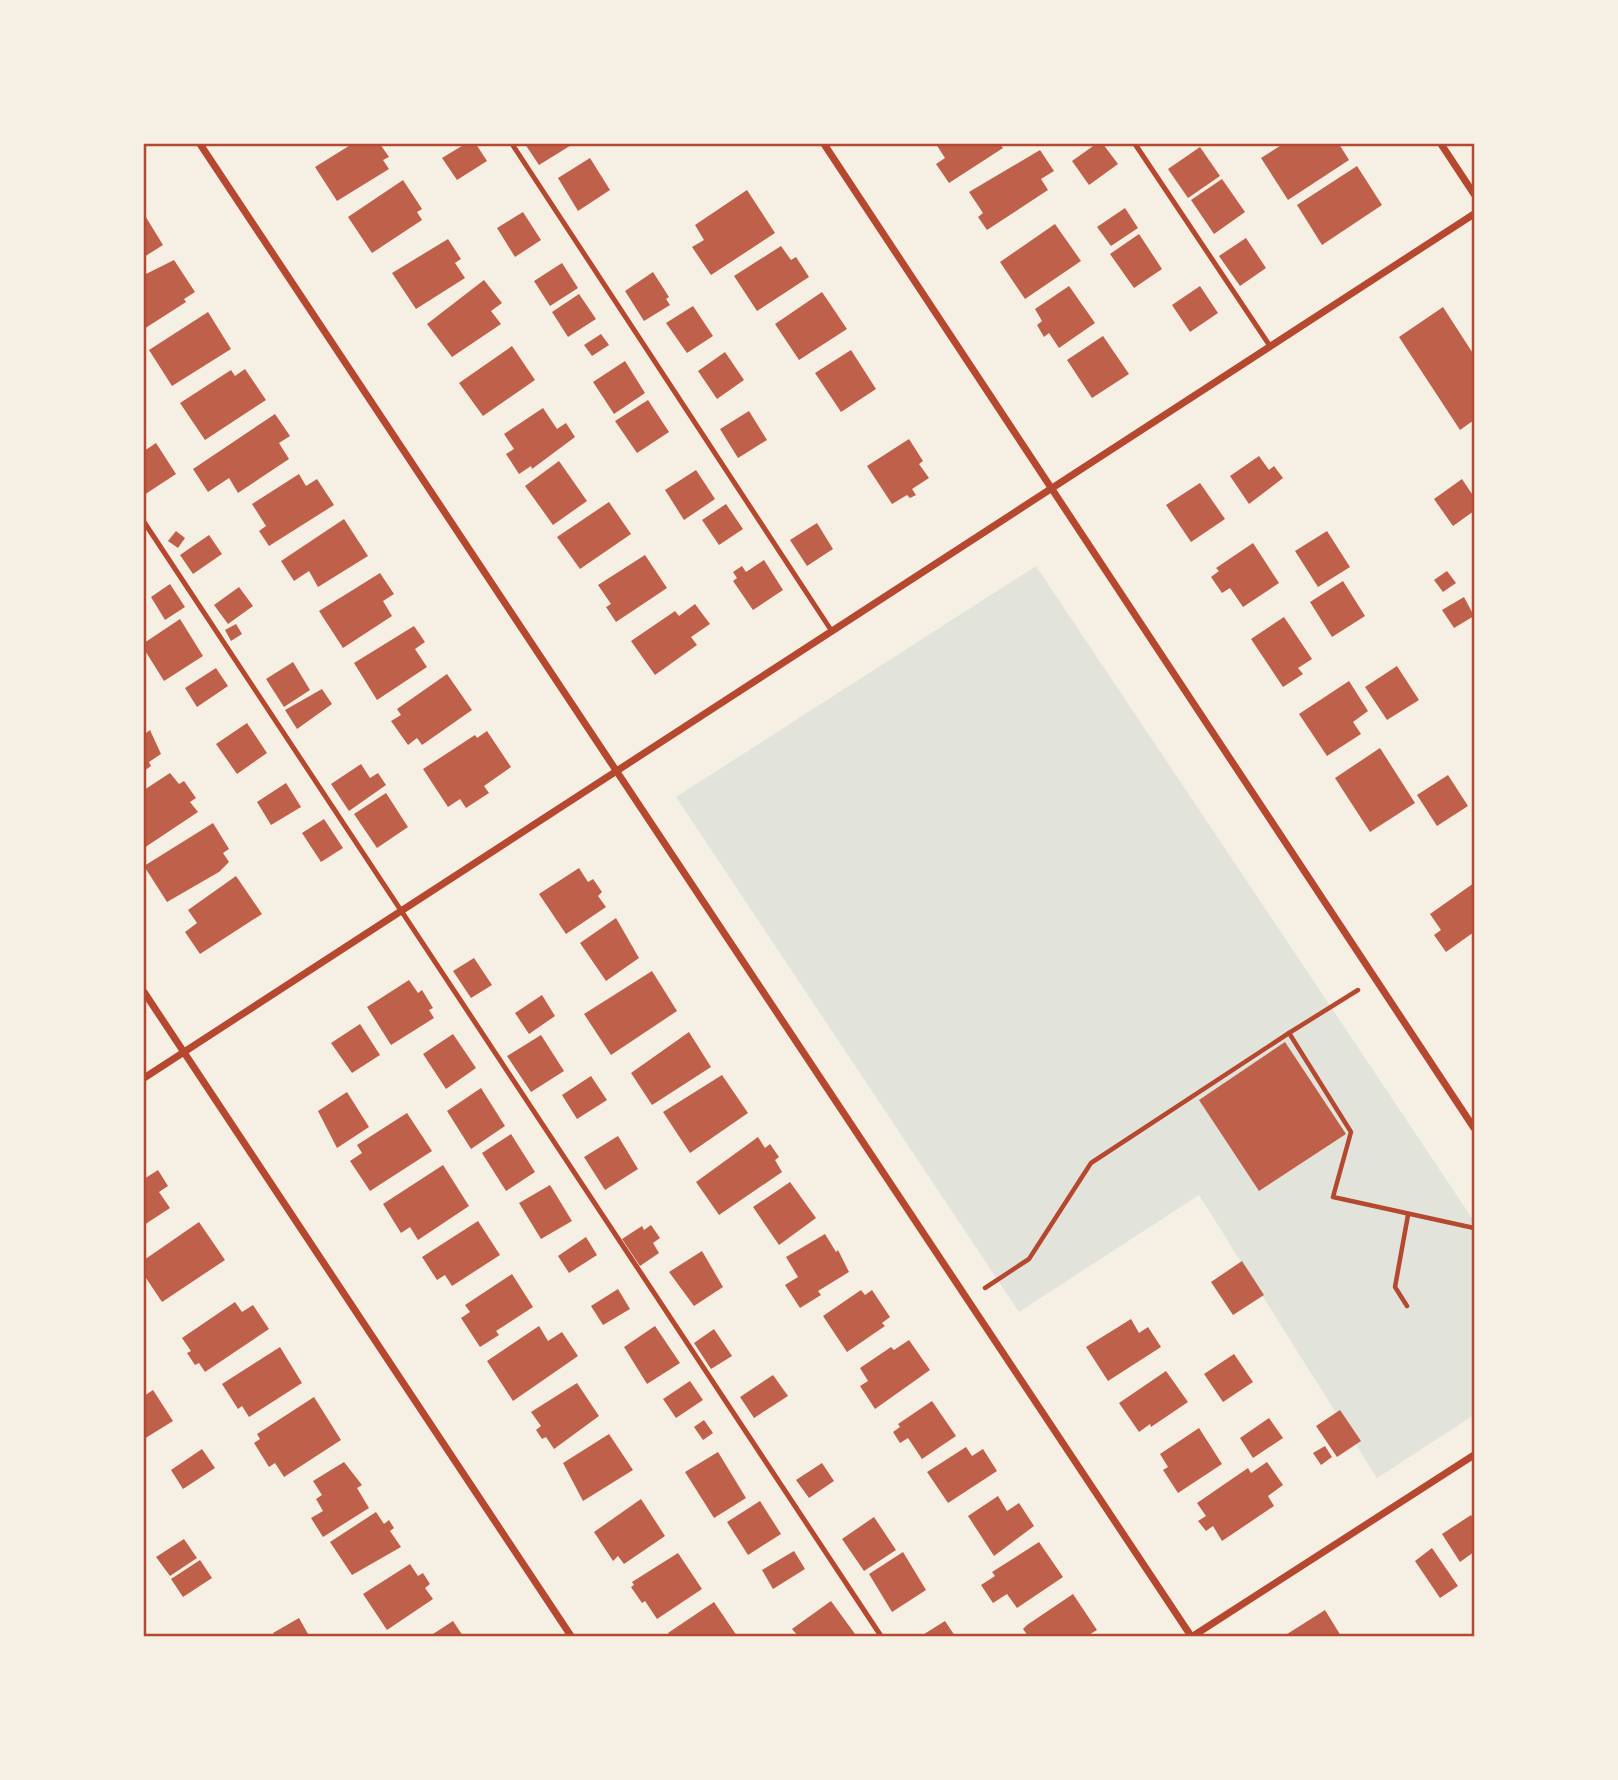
<svg xmlns="http://www.w3.org/2000/svg" width="1618" height="1780" viewBox="0 0 1618 1780" font-family="'Source Sans 3',sans-serif">
<style>
.green{fill:#e2e4dc}
.building{fill:#bf614a}
.lines{fill:none;stroke-linecap:round;stroke-linejoin:round}
.path{stroke:#b5482f;stroke-width:4.5}
.service{stroke:#b5482f;stroke-width:5}
.minor{stroke:#b5482f;stroke-width:7}
.neatline{fill:none;stroke:#b5482f;stroke-width:2.5}
</style>
<rect width="100%" height="100%" fill="#f6efe4"/>
<polygon class="green" points="1036,566 1474,1221 1474,1415 1377,1478 1199,1195 1019,1312 676,797"/>
<g class="building">
<polygon points="352,144 380,144 389,157 383,160 389,169 337,201 315,167"/>
<polygon points="465,144 476,144 487,161 457,180 442,158"/>
<polygon points="525,144 573,144 539,165"/>
<polygon points="936,144 1000,144 1003,148 949,183 936,164 945,158"/>
<polygon points="1096,144 1103,144 1118,164 1089,185 1072,161"/>
<polygon points="1283,144 1339,144 1349,160 1288,200 1261,158"/>
<polygon points="1200,147 1220,176 1188,198 1168,169"/>
<polygon points="1040,150 1054,171 1041,179 1048,190 987,230 978,217 983,213 969,192"/>
<polygon points="590,158 610,190 578,211 558,178"/>
<polygon points="1357,166 1382,205 1322,245 1297,205"/>
<polygon points="1222,179 1245,212 1214,234 1191,200"/>
<polygon points="403,180 422,209 417,212 422,220 372,253 348,217"/>
<polygon points="747,190 775,233 711,275 692,247 704,240 695,225"/>
<polygon points="1125,208 1138,228 1111,246 1097,227"/>
<polygon points="523,212 541,240 515,257 497,228"/>
<polygon points="144,214 163,245 144,257"/>
<polygon points="1055,224 1081,261 1025,299 1000,262"/>
<polygon points="1139,234 1162,269 1134,288 1110,254"/>
<polygon points="1246,238 1266,268 1240,286 1219,256"/>
<polygon points="448,239 461,259 455,263 465,278 416,309 392,273"/>
<polygon points="781,246 791,260 796,257 809,277 757,311 734,276"/>
<polygon points="174,260 195,292 184,299 186,302 144,329 144,275"/>
<polygon points="562,263 578,288 550,306 534,281"/>
<polygon points="653,272 669,297 666,299 670,305 644,321 625,291"/>
<polygon points="484,280 502,303 491,311 501,324 452,357 427,324"/>
<polygon points="1069,286 1095,323 1059,348 1049,333 1044,337 1037,325 1042,321 1035,309"/>
<polygon points="1200,286 1218,313 1190,332 1172,305"/>
<polygon points="822,292 847,329 799,360 775,324"/>
<polygon points="579,294 596,319 568,337 552,312"/>
<polygon points="693,306 713,336 687,353 666,323"/>
<polygon points="1443,307 1474,355 1474,420 1460,430 1399,337"/>
<polygon points="208,312 231,349 172,386 149,350"/>
<polygon points="601,334 609,345 592,356 584,345"/>
<polygon points="1103,336 1129,374 1092,398 1067,360"/>
<polygon points="512,346 535,380 483,416 459,383"/>
<polygon points="851,350 876,389 841,412 815,373"/>
<polygon points="725,352 744,380 717,399 698,371"/>
<polygon points="625,361 645,393 614,414 593,382"/>
<polygon points="245,369 266,400 205,440 180,403 231,370 235,376"/>
<polygon points="648,400 669,432 637,453 615,421"/>
<polygon points="543,408 557,429 566,423 575,437 532,469 531,466 519,474 506,454 514,449 504,434"/>
<polygon points="749,411 767,440 738,458 720,429"/>
<polygon points="275,414 290,436 279,443 289,459 238,493 229,478 208,492 193,469"/>
<polygon points="909,439 923,461 919,464 929,478 912,489 916,495 910,498 907,495 892,504 867,466"/>
<polygon points="156,443 176,474 144,495 144,451"/>
<polygon points="1259,456 1269,470 1274,466 1283,478 1249,504 1230,476"/>
<polygon points="559,461 587,501 553,525 525,486"/>
<polygon points="696,470 715,499 684,520 665,490"/>
<polygon points="299,474 306,486 317,479 334,505 269,546 259,531 266,526 252,504"/>
<polygon points="1462,479 1474,497 1474,511 1453,526 1434,499"/>
<polygon points="1200,483 1225,519 1191,542 1166,505"/>
<polygon points="609,502 631,534 580,569 557,537"/>
<polygon points="726,504 743,529 719,545 702,520"/>
<polygon points="344,519 368,556 318,587 309,571 294,581 281,561"/>
<polygon points="817,523 833,549 807,566 790,540"/>
<polygon points="176,531 185,538 178,548 168,541"/>
<polygon points="1327,531 1350,567 1318,587 1295,551"/>
<polygon points="209,535 222,554 193,574 180,555"/>
<polygon points="1253,543 1279,583 1243,607 1230,588 1222,593 1211,577 1219,571 1216,568"/>
<polygon points="645,555 667,588 616,622 606,607 611,604 598,585"/>
<polygon points="764,560 783,590 753,610 733,581 737,578 733,572 742,566 746,572"/>
<polygon points="1447,571 1456,583 1443,592 1434,580"/>
<polygon points="380,573 394,594 383,601 392,616 343,648 319,611"/>
<polygon points="1343,581 1365,616 1332,637 1310,602"/>
<polygon points="170,584 185,607 165,620 151,597"/>
<polygon points="239,587 253,606 228,624 214,605"/>
<polygon points="1464,597 1474,616 1454,628 1442,610"/>
<polygon points="695,604 710,624 691,637 697,645 655,675 631,641 675,611 679,616"/>
<polygon points="1284,617 1312,659 1298,668 1303,674 1283,687 1251,639"/>
<polygon points="180,619 203,656 164,681 144,649 144,643"/>
<polygon points="236,624 242,634 231,641 225,630"/>
<polygon points="414,626 425,642 415,649 427,667 377,700 354,663"/>
<polygon points="293,662 310,690 284,707 266,679"/>
<polygon points="1397,666 1419,700 1387,720 1365,687"/>
<polygon points="216,668 228,686 197,707 185,688"/>
<polygon points="447,674 472,710 422,745 417,738 408,745 391,721 401,715 397,709"/>
<polygon points="1349,681 1368,711 1353,722 1361,734 1327,756 1299,714"/>
<polygon points="322,689 332,704 297,729 285,710"/>
<polygon points="247,723 267,753 237,774 216,744"/>
<polygon points="144,730 146,733 150,730 161,754 149,762 151,766 144,771"/>
<polygon points="487,731 511,767 484,786 489,793 466,808 460,799 448,807 423,769 475,735 477,738"/>
<polygon points="1380,748 1415,803 1370,832 1335,778"/>
<polygon points="361,764 370,778 378,773 386,785 349,811 331,784"/>
<polygon points="170,773 179,784 184,781 196,798 190,802 198,812 144,848 144,790"/>
<polygon points="1448,775 1468,806 1437,826 1417,795"/>
<polygon points="286,783 301,807 271,825 257,802"/>
<polygon points="386,793 408,827 377,848 354,814"/>
<polygon points="324,819 343,848 321,862 302,833"/>
<polygon points="213,823 229,849 223,853 229,862 219,872 167,902 144,866"/>
<polygon points="579,868 588,882 593,879 602,892 598,896 606,907 566,934 539,894"/>
<polygon points="236,876 262,914 200,954 185,932 197,923 188,910"/>
<polygon points="1474,883 1474,932 1446,952 1434,935 1441,930 1430,914"/>
<polygon points="616,918 639,958 606,981 580,943"/>
<polygon points="474,958 492,985 471,998 453,971"/>
<polygon points="652,971 677,1011 611,1055 584,1014"/>
<polygon points="409,980 418,993 422,990 433,1008 429,1010 434,1018 391,1045 367,1007"/>
<polygon points="542,995 555,1016 529,1034 515,1013"/>
<polygon points="360,1024 380,1055 352,1073 331,1043"/>
<polygon points="689,1032 711,1067 652,1105 631,1073"/>
<polygon points="453,1034 476,1068 446,1089 423,1054"/>
<polygon points="541,1035 564,1071 531,1092 507,1056"/>
<polygon points="1285,1042 1346,1134 1259,1191 1199,1100"/>
<polygon points="722,1075 748,1113 690,1153 663,1112"/>
<polygon points="591,1076 607,1100 577,1119 562,1095"/>
<polygon points="481,1088 505,1126 471,1149 447,1111"/>
<polygon points="347,1092 369,1127 337,1148 318,1111"/>
<polygon points="407,1113 432,1151 370,1191 350,1161 362,1153 357,1145"/>
<polygon points="511,1134 535,1172 506,1191 482,1153"/>
<polygon points="618,1136 638,1169 605,1190 584,1157"/>
<polygon points="758,1137 765,1148 770,1144 779,1157 775,1160 782,1172 719,1215 696,1182"/>
<polygon points="443,1165 469,1206 418,1240 410,1227 401,1233 383,1204"/>
<polygon points="158,1170 168,1186 159,1192 170,1208 144,1225 144,1179"/>
<polygon points="790,1182 816,1218 779,1245 753,1207"/>
<polygon points="550,1185 572,1221 541,1239 519,1203"/>
<polygon points="478,1221 500,1255 452,1286 445,1275 437,1280 422,1257"/>
<polygon points="199,1222 225,1260 162,1302 144,1275 144,1260"/>
<polygon points="651,1225 660,1238 653,1243 659,1253 640,1266 622,1239 642,1226 644,1230"/>
<polygon points="825,1234 836,1252 838,1250 849,1272 818,1291 821,1295 800,1308 785,1285 798,1277 786,1257"/>
<polygon points="586,1237 597,1255 569,1273 558,1256"/>
<polygon points="702,1251 723,1287 694,1306 669,1272"/>
<polygon points="1242,1261 1264,1295 1233,1315 1211,1282"/>
<polygon points="512,1274 533,1307 496,1331 499,1335 480,1347 461,1318 470,1312 465,1305"/>
<polygon points="618,1289 630,1309 603,1325 591,1306"/>
<polygon points="861,1290 865,1295 872,1290 890,1317 882,1323 885,1326 847,1352 823,1316"/>
<polygon points="235,1302 242,1312 253,1305 269,1329 205,1372 199,1363 195,1365 187,1353 191,1351 182,1338"/>
<polygon points="1131,1319 1139,1333 1148,1327 1161,1347 1108,1381 1086,1347"/>
<polygon points="539,1326 548,1341 562,1332 578,1356 513,1401 487,1361"/>
<polygon points="655,1326 680,1363 647,1384 624,1347"/>
<polygon points="714,1329 732,1356 711,1369 694,1343"/>
<polygon points="909,1340 930,1370 875,1409 860,1386 868,1381 860,1368 891,1347 894,1350"/>
<polygon points="280,1347 302,1383 249,1417 242,1406 238,1409 222,1384"/>
<polygon points="1234,1354 1253,1382 1223,1402 1204,1374"/>
<polygon points="1166,1371 1188,1402 1151,1427 1150,1424 1139,1432 1119,1403"/>
<polygon points="773,1375 788,1396 754,1418 740,1397"/>
<polygon points="690,1381 703,1400 676,1418 663,1399"/>
<polygon points="577,1383 599,1416 554,1449 546,1437 542,1439 536,1430 541,1426 531,1412"/>
<polygon points="153,1390 173,1421 144,1439 144,1396"/>
<polygon points="314,1397 341,1440 284,1477 275,1463 269,1467 254,1443 260,1439 257,1434"/>
<polygon points="932,1401 956,1436 922,1459 908,1438 900,1443 893,1432 900,1427 898,1424"/>
<polygon points="1340,1410 1361,1441 1337,1457 1316,1426"/>
<polygon points="1269,1418 1283,1438 1253,1458 1240,1438"/>
<polygon points="704,1420 713,1433 703,1440 694,1427"/>
<polygon points="1199,1428 1222,1464 1178,1493 1163,1470 1168,1467 1160,1454"/>
<polygon points="609,1434 633,1470 583,1501 563,1463"/>
<polygon points="1325,1446 1332,1457 1321,1465 1313,1453"/>
<polygon points="966,1447 972,1456 983,1449 997,1471 948,1503 927,1472"/>
<polygon points="202,1449 215,1468 183,1489 171,1470"/>
<polygon points="718,1452 746,1498 714,1518 685,1472"/>
<polygon points="344,1462 362,1485 357,1488 369,1508 323,1537 311,1518 323,1511 316,1499 322,1495 313,1481"/>
<polygon points="1267,1462 1283,1485 1268,1496 1274,1506 1222,1541 1213,1526 1206,1531 1198,1521 1206,1516 1197,1503 1248,1468 1251,1473"/>
<polygon points="822,1463 834,1481 809,1498 796,1480"/>
<polygon points="998,1496 1007,1511 1019,1503 1034,1526 994,1556 968,1516"/>
<polygon points="641,1499 665,1536 624,1564 618,1556 613,1561 594,1532"/>
<polygon points="760,1501 781,1534 748,1555 727,1522"/>
<polygon points="376,1512 384,1524 389,1520 394,1528 390,1531 401,1547 352,1575 330,1542"/>
<polygon points="1471,1515 1474,1520 1474,1552 1460,1562 1442,1534"/>
<polygon points="874,1517 896,1550 864,1571 842,1539"/>
<polygon points="184,1539 197,1558 170,1576 156,1557"/>
<polygon points="1039,1542 1063,1577 1017,1608 1007,1594 993,1603 981,1585 995,1576 992,1572"/>
<polygon points="1432,1548 1458,1586 1440,1598 1415,1561"/>
<polygon points="794,1551 805,1569 773,1589 762,1570"/>
<polygon points="903,1552 926,1590 892,1612 869,1574"/>
<polygon points="678,1553 702,1589 657,1619 645,1601 642,1603 631,1587 634,1585 632,1582"/>
<polygon points="200,1560 212,1578 183,1597 171,1579"/>
<polygon points="410,1564 418,1576 423,1573 430,1584 425,1588 433,1599 387,1630 363,1594"/>
<polygon points="1073,1594 1097,1630 1087,1636 1028,1636 1023,1629 1027,1625"/>
<polygon points="831,1601 855,1634 798,1636 792,1629"/>
<polygon points="714,1602 737,1636 670,1636 668,1633"/>
<polygon points="1325,1610 1341,1636 1284,1636"/>
<polygon points="299,1618 308,1634 275,1636 273,1633"/>
<polygon points="453,1621 463,1636 430,1636"/>
<polygon points="945,1621 955,1636 921,1636"/>
</g>
<g class="lines">
<g class="path">
<polyline points="1358,990 1289,1033 1351,1132 1333,1197 1474,1228"/>
<polyline points="985,1288 1029,1259 1091,1163 1289,1033"/>
<polyline points="1407,1306 1395,1287 1408,1215"/>
</g>
<g class="service">
<polyline points="512,144 831,630"/>
<polyline points="1135,144 1270,346"/>
<polyline points="144,522 881,1636"/>
</g>
<g class="minor">
<polyline points="200,144 1191,1636"/>
<polyline points="824,144 1474,1128"/>
<polyline points="1441,144 1474,194"/>
<polyline points="144,992 571,1636"/>
<polyline points="144,1078 1474,214"/>
<polyline points="1193,1636 1474,1455"/>
</g>
</g>
<rect width="1618" height="1780" fill="none" stroke="#f6efe4" stroke-width="290"/>
<rect x="145" y="145" width="1328" height="1490" class="neatline"/>
</svg>
